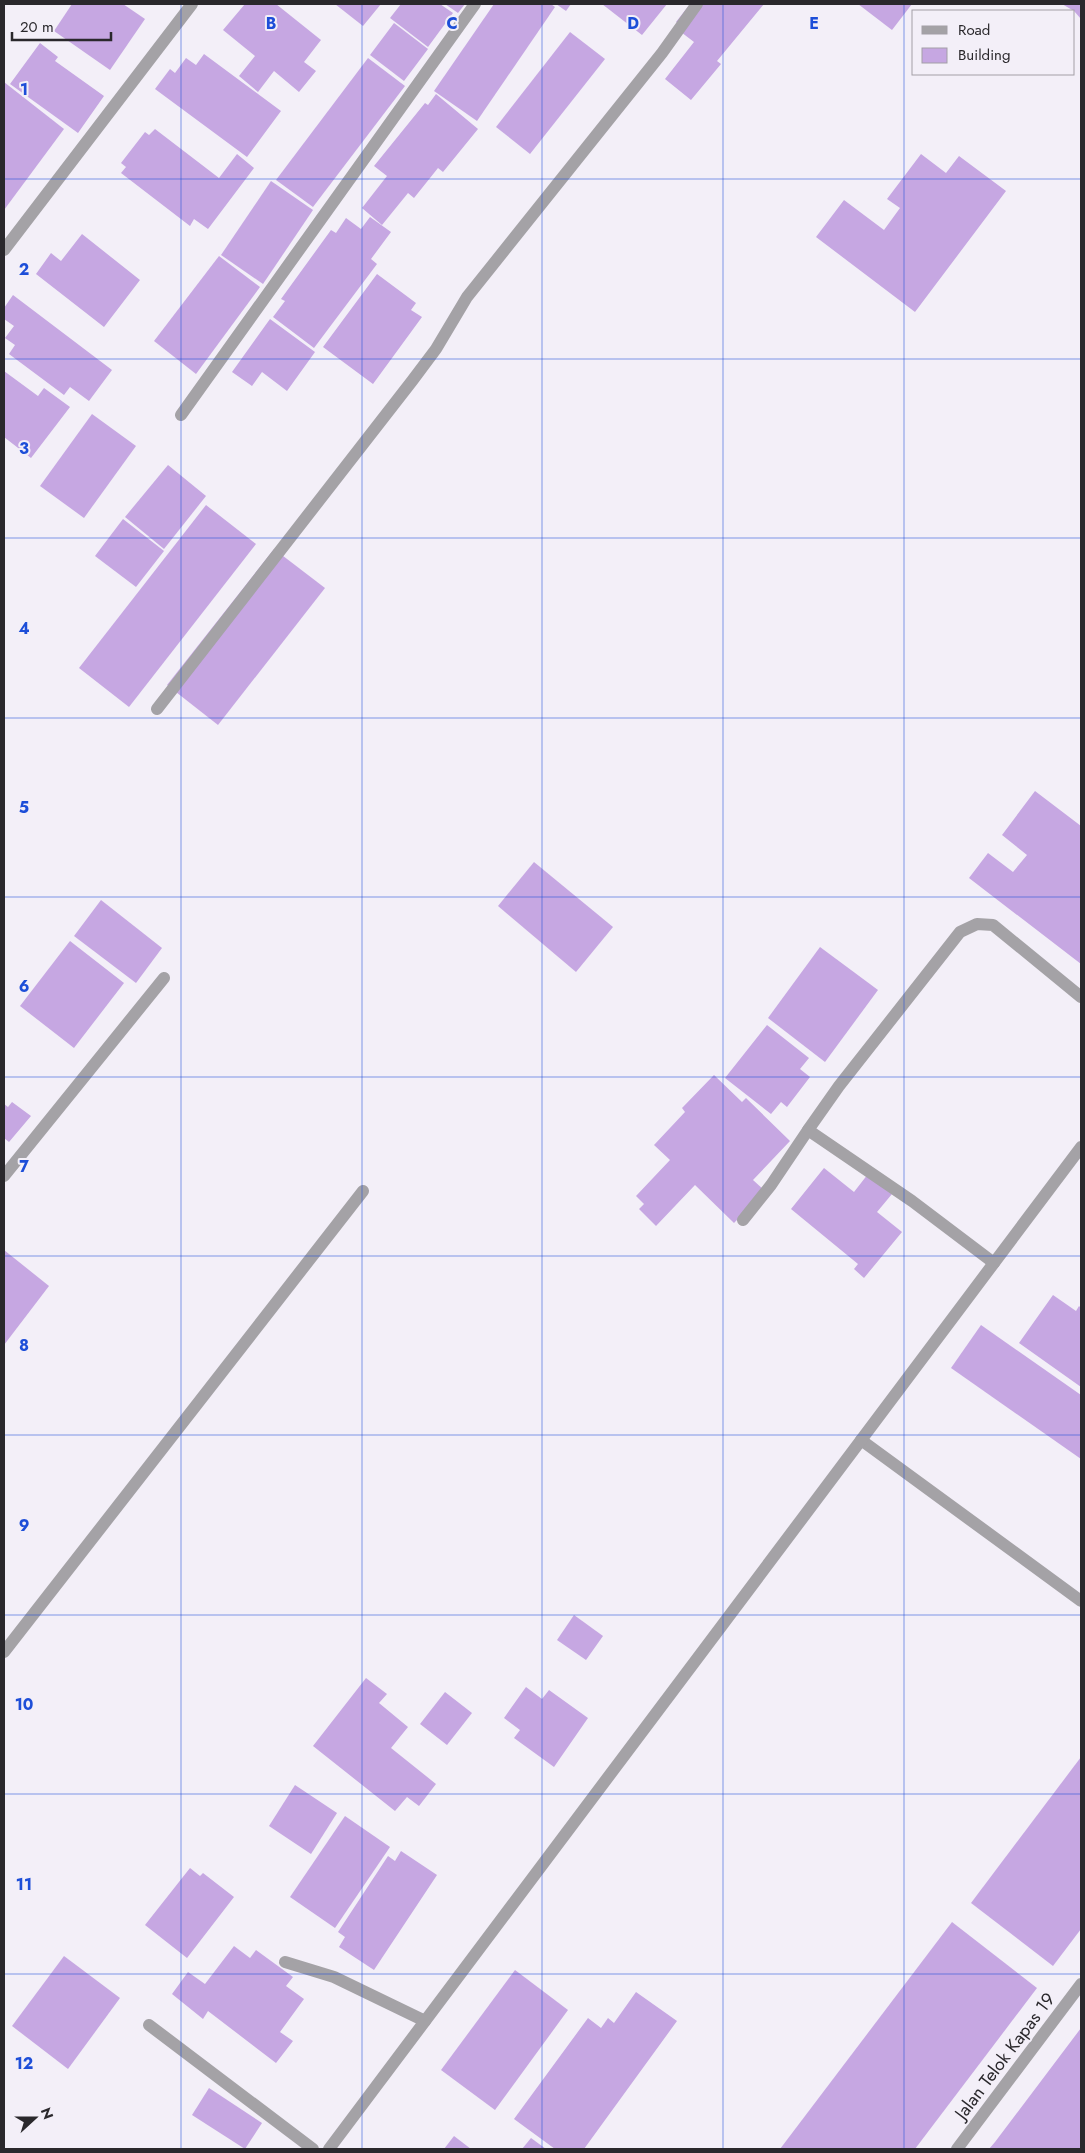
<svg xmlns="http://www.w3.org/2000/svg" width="1085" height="2153" viewBox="0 0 1085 2153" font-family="Jost,sans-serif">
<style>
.building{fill:#c6a7e2}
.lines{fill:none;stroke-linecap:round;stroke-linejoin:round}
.minor{stroke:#a4a2a6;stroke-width:12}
.grid{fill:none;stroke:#1d4ed8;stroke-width:1;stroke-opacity:0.55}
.labels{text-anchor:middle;stroke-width:4;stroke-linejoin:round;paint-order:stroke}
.street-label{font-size:18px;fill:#2a282c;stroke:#f3eff8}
.grid-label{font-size:16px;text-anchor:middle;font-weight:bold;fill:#1d4ed8;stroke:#f3eff8;stroke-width:4;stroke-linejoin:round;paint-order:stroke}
</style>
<rect width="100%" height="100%" fill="#f3eff8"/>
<g class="building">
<polygon points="72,4 123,4 145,19 110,70 54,31"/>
<polygon points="245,4 276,4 321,40 304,62 316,71 299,92 274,71 258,92 239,76 255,56 223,30"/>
<polygon points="335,4 381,4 363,26"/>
<polygon points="401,4 440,4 453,13 428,47 390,18"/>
<polygon points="445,4 465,4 458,13"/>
<polygon points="494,4 551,4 555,7 477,121 434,91"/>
<polygon points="556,4 571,4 566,11"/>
<polygon points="602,4 667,4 642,35"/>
<polygon points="690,4 764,4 717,61 721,64 691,100 665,79 694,42 677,29 680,25 676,22"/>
<polygon points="858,4 912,4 892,30"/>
<polygon points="1062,4 1081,4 1081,19 1074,11"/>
<polygon points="394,23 428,49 404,81 370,55"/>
<polygon points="570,32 605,59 530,154 496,127"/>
<polygon points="40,43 58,57 55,61 104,96 78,133 10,84"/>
<polygon points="204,54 281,111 247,157 155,89 170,69 175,73 186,58 196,65"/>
<polygon points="368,58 405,86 313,207 276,180"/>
<polygon points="4,82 64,129 4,210"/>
<polygon points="436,94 478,129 443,172 438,168 414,198 408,193 382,225 362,208 387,176 374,166 425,103 428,105"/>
<polygon points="155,129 219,178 237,154 254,168 208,229 194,219 190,226 121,173 126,167 121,163 145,132 149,135"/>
<polygon points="921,154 946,173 959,156 1006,191 915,312 816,237 844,200 884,230 900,208 887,199"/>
<polygon points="271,181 313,210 263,284 221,255"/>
<polygon points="370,217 391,232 371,259 377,264 314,348 273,317 285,301 281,299 331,230 336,233 346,218 361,229"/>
<polygon points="82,234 140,280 104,327 36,274 51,253 61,261"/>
<polygon points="219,256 260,287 196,374 154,341"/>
<polygon points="377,274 416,303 411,310 422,317 373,384 323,347"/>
<polygon points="13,295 112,370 89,401 70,387 64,395 9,354 15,345 5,338 14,326 4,319 4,308"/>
<polygon points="270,319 315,352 287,391 262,372 252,386 232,372"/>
<polygon points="4,371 38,396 44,388 70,407 31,458 4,437"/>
<polygon points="92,414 136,446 84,518 40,486"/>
<polygon points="168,465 206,496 164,549 125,517"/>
<polygon points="206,505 256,544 129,707 79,668"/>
<polygon points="123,519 164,551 136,587 95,556"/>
<polygon points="274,549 325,588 218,725 167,685"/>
<polygon points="1035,791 1081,826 1081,964 969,878 988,853 1013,872 1027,855 1002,835"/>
<polygon points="534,862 613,927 576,972 498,906"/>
<polygon points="101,900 162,948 136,983 74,936"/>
<polygon points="70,941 124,983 74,1048 20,1006"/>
<polygon points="820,947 878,990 825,1062 768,1018"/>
<polygon points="767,1025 809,1058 800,1069 810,1077 787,1107 781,1102 771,1114 725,1078"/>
<polygon points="714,1075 742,1102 746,1098 790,1141 753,1180 765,1191 734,1223 695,1185 656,1226 639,1209 644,1204 636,1196 670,1160 654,1145 685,1112 682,1108"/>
<polygon points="12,1102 31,1116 9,1142 4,1138 4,1104 8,1107"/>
<polygon points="824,1168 854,1192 868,1174 892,1194 877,1212 902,1232 864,1278 854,1269 858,1264 791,1209"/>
<polygon points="4,1250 49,1286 4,1345"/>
<polygon points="1053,1295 1076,1311 1079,1306 1081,1308 1081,1387 1019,1343"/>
<polygon points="981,1325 1081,1395 1081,1459 951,1368"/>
<polygon points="574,1615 603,1636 586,1660 557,1640"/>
<polygon points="366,1678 387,1694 379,1703 408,1727 391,1748 436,1784 419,1806 407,1797 395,1811 313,1746"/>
<polygon points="526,1687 542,1699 549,1690 588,1718 554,1767 514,1738 520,1730 504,1718"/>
<polygon points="445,1692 472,1713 447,1745 420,1724"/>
<polygon points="1081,1757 1081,1929 1053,1966 971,1903"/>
<polygon points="295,1785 337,1813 311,1854 269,1826"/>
<polygon points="345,1816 390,1847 335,1928 290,1897"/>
<polygon points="401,1851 437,1875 374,1970 339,1947 345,1937 338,1932 388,1856 395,1861"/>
<polygon points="190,1868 200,1876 203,1873 234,1897 187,1958 145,1925"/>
<polygon points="952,1922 1037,1988 915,2149 780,2149"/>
<polygon points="234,1946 250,1958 256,1950 293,1977 286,1986 304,1999 280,2032 293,2041 276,2063 208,2011 203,2019 172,1994 188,1972 205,1984"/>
<polygon points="64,1956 120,1998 68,2069 12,2026"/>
<polygon points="515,1970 568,2010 495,2110 441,2070"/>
<polygon points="636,1992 677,2021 584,2149 555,2149 514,2119 588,2018 601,2028 608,2018 614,2023"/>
<polygon points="1081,2028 1081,2149 989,2149 995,2142"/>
<polygon points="209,2088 262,2123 245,2149 192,2115"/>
<polygon points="454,2136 471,2149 444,2149"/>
<polygon points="531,2138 546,2149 522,2149"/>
</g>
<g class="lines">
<g class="minor">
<polyline points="4,250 192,4"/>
<polyline points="181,415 475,4"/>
<polyline points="157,709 412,381 436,349 467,297 662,53 697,4"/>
<polyline points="808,1130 839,1086 960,932 977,924 993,925 1081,997"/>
<polyline points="4,1176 164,978"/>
<polyline points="743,1220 771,1185 808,1130 912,1201 994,1263"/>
<polyline points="861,1440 1081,1601"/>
<polyline points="4,1652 363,1191"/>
<polyline points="285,1962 334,1977 425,2021"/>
<polyline points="149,2025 313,2149"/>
<polyline points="329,2149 1081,1147"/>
<polyline points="957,2149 1081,1984"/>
</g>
</g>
<path class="grid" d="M 181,4 L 181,2149M 362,4 L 362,2149M 542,4 L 542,2149M 723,4 L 723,2149M 904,4 L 904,2149M 4,179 L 1081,179M 4,359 L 1081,359M 4,538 L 1081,538M 4,718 L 1081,718M 4,897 L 1081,897M 4,1077 L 1081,1077M 4,1256 L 1081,1256M 4,1435 L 1081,1435M 4,1615 L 1081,1615M 4,1794 L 1081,1794M 4,1974 L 1081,1974"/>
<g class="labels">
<g class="street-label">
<text transform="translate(1005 2056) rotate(-53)" y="6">Jalan Telok Kapas 19</text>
</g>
</g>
<g class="grid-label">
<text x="271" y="29">B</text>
<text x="452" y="29">C</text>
<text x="633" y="29">D</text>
<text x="814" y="29">E</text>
<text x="24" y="95">1</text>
<text x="24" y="275">2</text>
<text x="24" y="454">3</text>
<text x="24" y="634">4</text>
<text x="24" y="813">5</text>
<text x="24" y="992">6</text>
<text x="24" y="1172">7</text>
<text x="24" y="1351">8</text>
<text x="24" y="1531">9</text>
<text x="24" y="1710">10</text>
<text x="24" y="1890">11</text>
<text x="24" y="2069">12</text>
</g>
<rect width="1085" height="2153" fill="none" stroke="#2a282c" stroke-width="10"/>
<rect x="912" y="10" width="162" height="65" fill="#f3eff8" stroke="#a39fa6"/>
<rect x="922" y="26" width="25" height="8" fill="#a4a2a6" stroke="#a39fa6"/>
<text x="958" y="35" font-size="15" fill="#2a282c">Road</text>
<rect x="922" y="48" width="25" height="15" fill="#c6a7e2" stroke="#a39fa6"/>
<text x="958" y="60" font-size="15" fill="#2a282c">Building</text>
<g transform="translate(35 2118) rotate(69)" stroke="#f3eff8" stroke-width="4" paint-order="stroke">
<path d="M0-4L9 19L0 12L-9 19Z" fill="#2a282c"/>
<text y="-8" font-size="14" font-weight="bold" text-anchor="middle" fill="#2a282c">N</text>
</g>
<path d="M12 32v8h99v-8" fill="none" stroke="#2a282c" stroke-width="2.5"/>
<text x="20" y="32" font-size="15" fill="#2a282c" stroke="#f3eff8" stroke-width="4" paint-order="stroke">20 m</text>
</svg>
